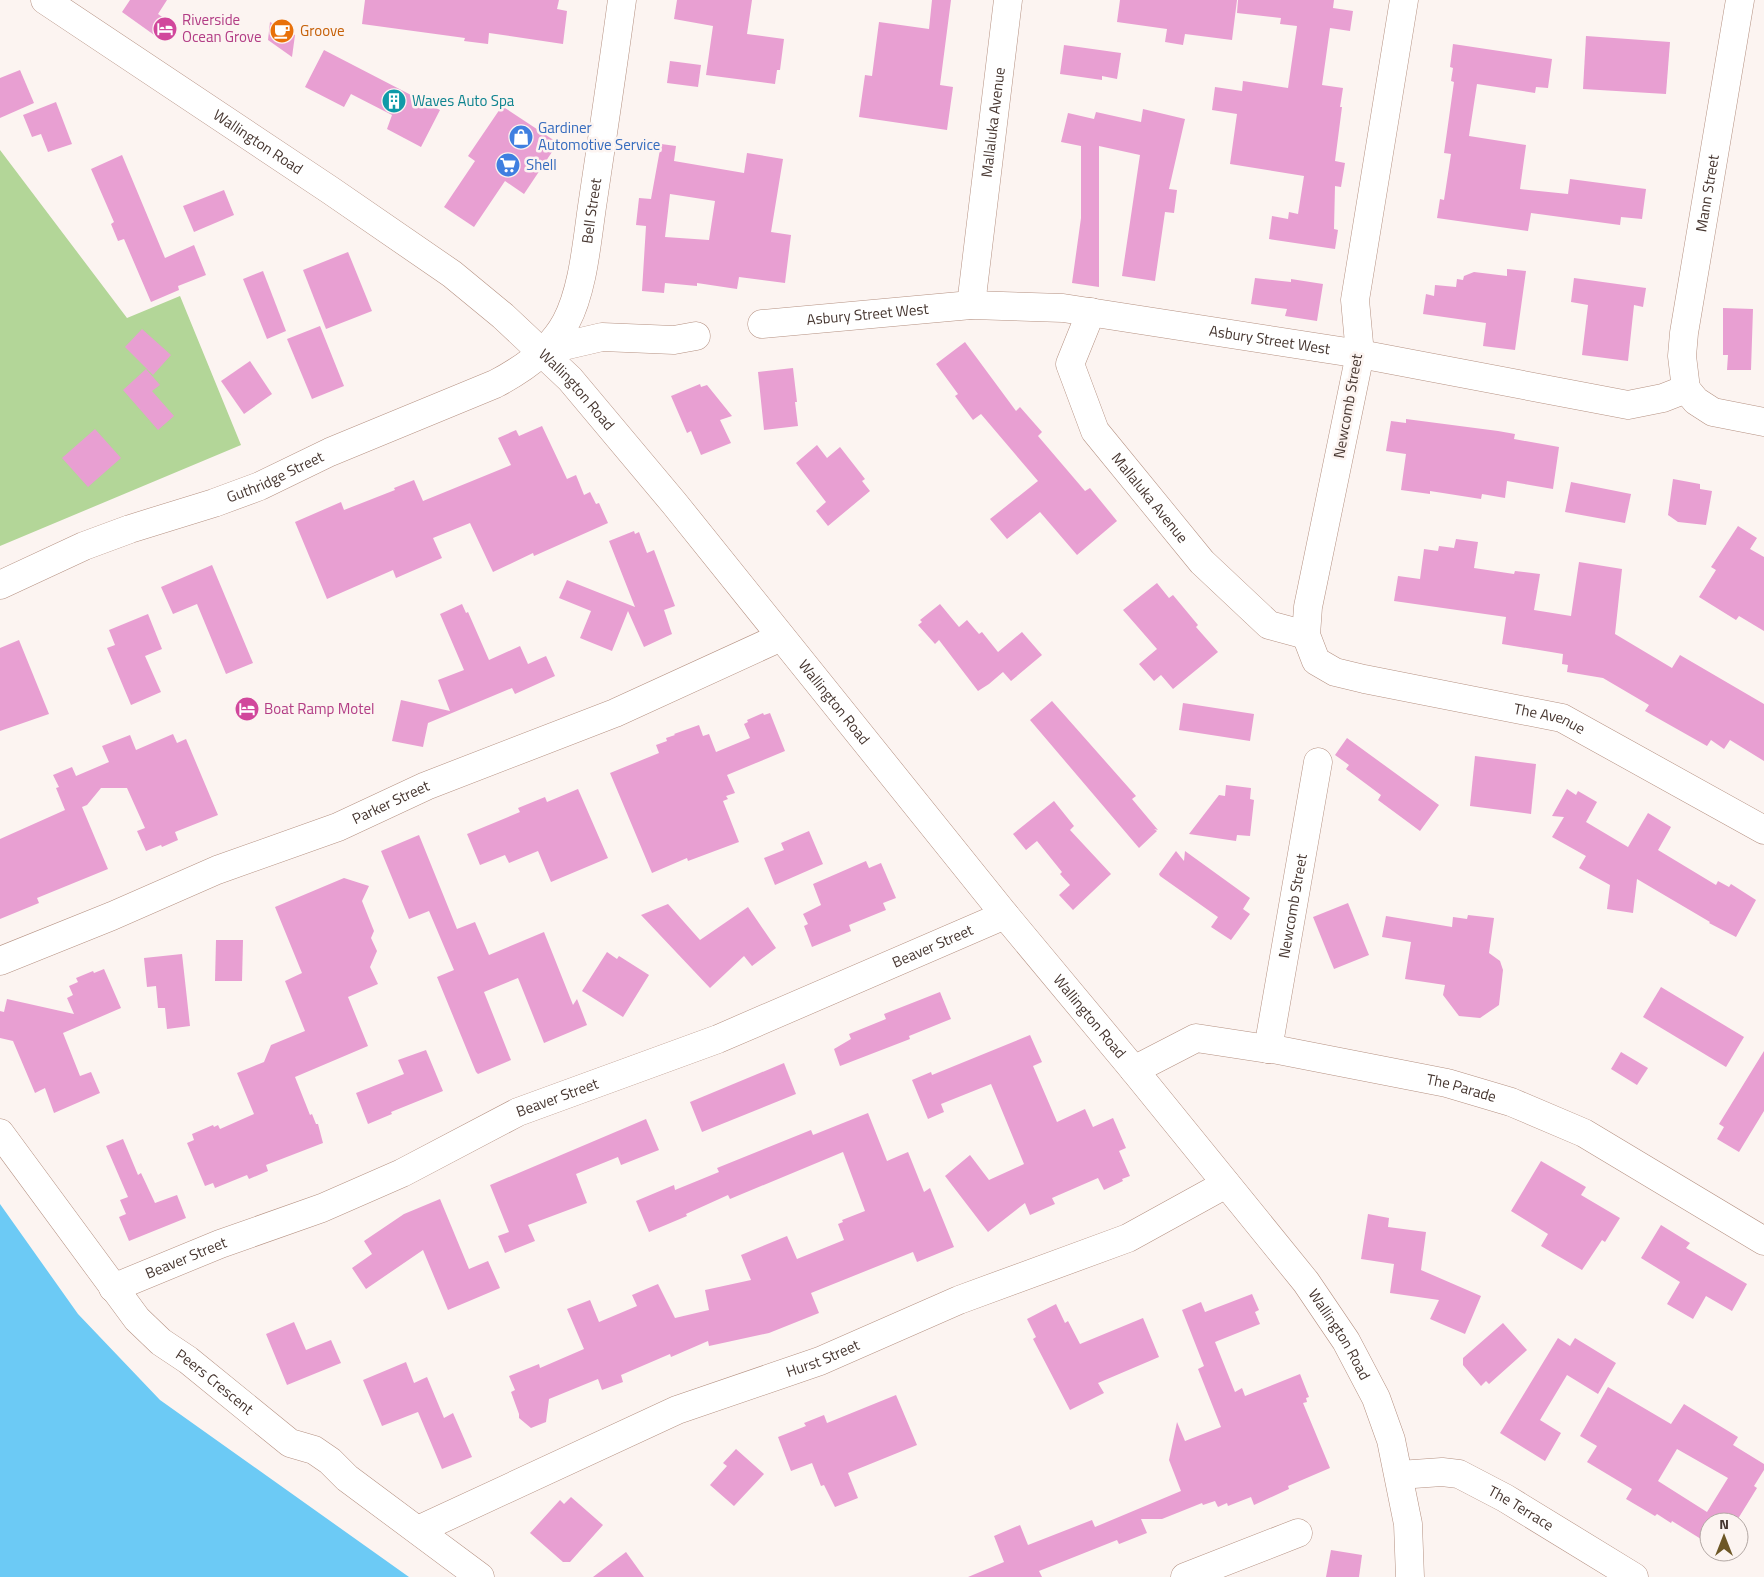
<svg xmlns="http://www.w3.org/2000/svg" width="1764" height="1577" viewBox="0 0 1764 1577" font-family="'Titillium Web',sans-serif">
<style>
.green{fill:#b3d698}
.water{fill:#6ccaf5}
.building{fill:#e89fd2;fill-rule:evenodd}
.lines{fill:none;stroke-linecap:round;stroke-linejoin:round}
.minor-casing{stroke:#b59182;stroke-width:29}
.minor{stroke:#fff;stroke-width:28}
.labels{text-anchor:middle;stroke-width:5;stroke-linejoin:round;paint-order:stroke}
.hotel-label{font-size:15px;fill:#b23c85;stroke:#fcf4f1;text-anchor:start}
.food-label{font-size:15px;fill:#c56008;stroke:#fcf4f1;text-anchor:start}
.culture-label{font-size:15px;fill:#0d838f;stroke:#fcf4f1;text-anchor:start}
.street-label{font-size:15px;fill:#463630;stroke:#fcf4f1}
.shop-label{font-size:15px;fill:#366cbe;stroke:#fcf4f1;text-anchor:start}
</style>
<rect width="100%" height="100%" fill="#fcf4f1"/>
<polygon class="green" points="0,150 127,318 180,296 241,445 0,546"/>
<polygon class="water" points="0,1204 78,1314 160,1400 409,1577 0,1577"/>
<g class="building">
<polygon points="130,0 167,0 158,14 168,21 157,37 122,12"/>
<polygon points="365,0 559,0 557,9 567,11 563,44 489,33 488,44 464,41 465,38 362,24"/>
<polygon points="677,0 752,0 747,34 784,39 780,70 777,70 775,84 706,75 713,26 674,19"/>
<polygon points="932,0 951,0 940,85 953,87 947,130 859,117 865,75 872,76 879,22 929,29"/>
<polygon points="1120,0 1237,0 1232,40 1185,34 1183,45 1165,42 1167,29 1117,22"/>
<polygon points="1238,0 1334,0 1333,8 1353,11 1350,31 1330,28 1322,85 1343,88 1340,107 1342,107 1335,161 1345,163 1341,187 1335,186 1334,229 1338,230 1335,249 1269,239 1272,216 1288,219 1289,212 1298,214 1304,176 1230,164 1237,114 1212,110 1215,87 1242,91 1243,81 1288,88 1297,26 1280,24 1281,18 1237,13"/>
<polygon points="270,22 295,35 292,57 268,40"/>
<polygon points="1586,36 1670,42 1666,94 1583,89"/>
<polygon points="1453,44 1552,59 1548,88 1536,87 1535,93 1477,84 1469,136 1526,145 1520,189 1568,194 1570,179 1646,189 1642,219 1621,217 1620,225 1531,213 1528,231 1437,218 1440,199 1444,200 1451,154 1444,153 1454,82 1451,81 1453,68 1450,67"/>
<polygon points="1064,45 1121,53 1117,79 1102,76 1102,80 1060,74"/>
<polygon points="324,50 440,110 421,147 387,129 392,115 351,94 344,107 305,87"/>
<polygon points="670,61 701,65 698,87 667,83"/>
<polygon points="20,70 34,103 0,118 0,78"/>
<polygon points="56,102 72,144 48,152 41,134 32,137 23,115"/>
<polygon points="502,106 558,143 524,194 505,181 474,227 444,207 475,161 468,156"/>
<polygon points="1143,109 1185,119 1169,189 1177,190 1174,213 1165,212 1155,281 1122,276 1140,155 1099,146 1099,287 1072,283 1081,218 1081,146 1061,142 1068,113 1094,119 1096,112 1141,122"/>
<path d="M 661,144 L 676,146 L 674,161 L 744,173 L 747,153 L 783,159 L 771,232 L 791,235 L 785,283 L 739,277 L 737,289 L 697,283 L 697,286 L 665,283 L 664,293 L 642,291 L 646,226 L 636,225 L 639,198 L 651,199 ZM 670,194 L 715,201 L 709,240 L 665,237 Z"/>
<polygon points="122,155 165,258 194,245 206,275 178,286 179,290 151,302 124,239 118,241 111,224 114,222 91,169"/>
<polygon points="224,190 234,215 194,232 183,206"/>
<polygon points="348,252 372,311 326,329 303,270"/>
<polygon points="1507,269 1526,271 1515,350 1483,346 1486,323 1423,314 1426,294 1434,296 1435,285 1456,287 1457,279 1463,280 1464,276 1474,272 1507,276"/>
<polygon points="263,271 286,331 267,339 243,279"/>
<polygon points="1255,278 1291,282 1291,279 1323,284 1317,321 1285,316 1287,309 1251,304"/>
<polygon points="1574,278 1646,288 1643,307 1634,305 1628,361 1582,355 1588,305 1571,302"/>
<polygon points="1723,308 1753,309 1751,370 1727,370 1728,355 1723,355"/>
<polygon points="320,326 344,386 312,399 287,339"/>
<polygon points="142,329 171,355 153,375 125,347"/>
<polygon points="965,342 1016,411 1020,407 1042,432 1038,436 1085,491 1090,488 1117,521 1077,555 1040,512 1007,539 990,519 1038,481 981,414 973,420 955,396 958,394 936,364"/>
<polygon points="250,361 272,394 244,414 221,381"/>
<polygon points="793,368 797,402 795,402 798,426 764,430 758,372"/>
<polygon points="146,369 160,385 152,391 174,416 158,430 123,390"/>
<polygon points="700,384 701,387 707,385 732,416 720,420 731,443 701,455 691,431 687,433 671,396"/>
<polygon points="1406,419 1498,431 1515,434 1514,439 1559,447 1553,489 1507,481 1505,498 1482,494 1481,499 1430,491 1430,494 1401,490 1406,454 1386,451 1391,421 1406,423"/>
<polygon points="542,426 567,479 576,475 584,495 590,492 596,504 599,503 608,523 534,556 533,553 493,572 470,523 433,538 442,558 396,578 393,570 327,599 295,522 341,502 344,510 395,490 394,488 414,480 423,501 511,465 498,438 516,430 519,436"/>
<polygon points="95,429 121,458 88,487 62,458"/>
<polygon points="817,445 827,458 840,447 865,479 862,481 870,491 828,526 816,511 826,502 796,463"/>
<polygon points="1673,479 1700,484 1700,489 1712,491 1706,525 1678,522 1668,515"/>
<polygon points="1571,482 1631,494 1625,523 1565,512"/>
<polygon points="1738,526 1757,538 1750,549 1764,557 1764,631 1739,616 1736,620 1699,597 1716,570 1711,567"/>
<polygon points="634,531 635,534 639,532 647,553 654,550 675,606 664,610 672,634 644,647 628,611 612,651 580,638 591,611 559,598 567,580 635,607 609,541"/>
<polygon points="1456,539 1478,542 1474,568 1514,574 1515,571 1540,574 1534,610 1571,616 1579,562 1622,569 1615,634 1672,668 1680,655 1764,704 1764,761 1730,740 1724,749 1711,740 1707,746 1645,711 1649,705 1603,678 1567,672 1568,665 1562,664 1563,654 1502,644 1506,617 1394,601 1398,576 1420,579 1424,549 1438,551 1439,546 1454,548"/>
<polygon points="212,565 253,663 226,674 197,604 173,614 161,587"/>
<polygon points="1157,583 1169,598 1173,595 1198,625 1196,627 1218,652 1173,689 1161,675 1154,681 1139,664 1157,649 1123,610"/>
<polygon points="462,604 466,613 468,612 489,660 520,646 528,664 546,656 555,676 515,694 512,688 428,723 423,747 392,741 401,700 450,711 438,680 464,670 440,614"/>
<polygon points="940,604 959,627 967,620 979,634 982,632 998,652 1022,632 1042,655 1011,681 1003,672 989,684 978,691 939,640 935,644 918,625 922,622 920,620"/>
<polygon points="148,614 162,649 145,656 161,692 131,705 107,648 115,645 109,630"/>
<polygon points="19,640 49,714 0,731 0,648"/>
<polygon points="1052,701 1136,796 1132,799 1158,830 1154,829 1157,831 1139,848 1030,720"/>
<polygon points="1183,703 1254,714 1250,741 1179,730"/>
<polygon points="763,713 764,715 770,713 785,751 727,775 735,793 726,796 728,799 723,801 739,842 688,861 687,858 652,873 610,773 659,753 656,745 667,741 666,738 675,735 674,734 699,725 703,736 709,734 716,752 750,738 744,724 748,722 747,720"/>
<polygon points="173,734 177,743 186,739 218,815 175,832 178,840 162,847 161,845 146,851 137,831 145,828 127,788 101,788 87,805 82,807 108,869 37,898 39,903 0,919 0,839 65,810 56,788 59,787 53,775 72,767 76,776 109,762 102,746 130,735 136,750"/>
<polygon points="1347,738 1439,805 1420,831 1378,800 1381,795 1346,769 1349,765 1335,755"/>
<polygon points="1475,756 1536,764 1531,814 1470,806"/>
<polygon points="1226,785 1251,788 1250,799 1254,800 1250,836 1237,835 1236,841 1189,834 1219,795 1225,796"/>
<polygon points="578,789 608,858 551,882 538,851 509,863 505,855 480,865 467,834 520,812 518,808 545,797 547,802"/>
<polygon points="1567,789 1576,795 1578,791 1597,802 1586,822 1628,847 1648,813 1671,827 1658,850 1716,885 1718,881 1729,887 1731,884 1756,900 1736,937 1709,923 1710,922 1637,879 1633,913 1607,909 1610,885 1579,868 1586,856 1552,837 1564,817 1552,816"/>
<polygon points="1054,801 1074,826 1070,830 1111,874 1073,910 1059,895 1070,885 1060,874 1062,872 1037,841 1026,850 1013,834"/>
<polygon points="809,831 823,864 775,885 764,858 784,850 781,843"/>
<polygon points="419,835 457,929 475,922 489,955 544,932 573,1005 577,999 587,1025 544,1043 518,978 484,992 511,1060 478,1074 476,1072 437,977 454,970 429,911 409,919 381,851"/>
<polygon points="1176,851 1184,861 1185,851 1250,898 1243,909 1250,914 1231,940 1211,927 1218,917 1160,876 1159,874"/>
<polygon points="866,861 869,868 881,863 896,898 883,903 886,910 849,925 851,931 812,947 804,926 808,924 803,914 821,905 813,884"/>
<polygon points="344,878 369,886 362,901 374,931 371,938 377,951 370,967 378,984 348,997 368,1046 295,1077 310,1115 312,1114 316,1124 318,1124 323,1143 266,1165 268,1171 249,1179 247,1175 215,1188 213,1183 205,1186 187,1143 194,1140 192,1134 213,1125 214,1127 218,1125 220,1129 254,1114 237,1073 264,1062 271,1045 305,1031 285,981 302,973 275,907"/>
<polygon points="1348,903 1369,955 1334,969 1313,917"/>
<polygon points="668,904 700,940 748,907 776,948 752,966 744,956 710,988 641,915"/>
<polygon points="1468,915 1494,918 1489,953 1500,961 1503,970 1499,1005 1480,1018 1459,1016 1443,995 1445,985 1405,979 1411,942 1382,937 1386,916 1452,927 1453,917 1467,919"/>
<polygon points="216,940 243,940 242,981 215,981"/>
<polygon points="607,952 617,959 619,956 649,975 623,1017 582,991"/>
<polygon points="182,954 190,1026 167,1029 165,1008 158,1008 156,986 147,987 144,958"/>
<polygon points="104,969 121,1008 63,1033 80,1076 91,1072 100,1093 54,1113 45,1088 35,1093 13,1041 0,1038 0,1011 4,1012 7,999 74,1014 67,998 73,995 69,986 78,982 76,978 93,971 94,973"/>
<polygon points="1661,987 1744,1037 1726,1067 1643,1017"/>
<polygon points="940,992 951,1019 909,1036 910,1039 840,1066 834,1049 851,1039 849,1034 886,1019 884,1014"/>
<polygon points="1030,1035 1042,1062 1033,1066 1057,1122 1085,1109 1093,1127 1113,1118 1126,1148 1119,1151 1130,1176 1122,1179 1123,1181 1104,1190 1098,1178 1052,1198 1055,1204 1030,1215 1025,1203 988,1232 945,1176 970,1155 989,1180 1024,1164 991,1084 941,1104 944,1112 928,1119 912,1080 931,1072 932,1075"/>
<polygon points="426,1050 443,1091 391,1112 392,1114 368,1124 356,1093 404,1074 398,1060"/>
<polygon points="1764,1051 1764,1111 1739,1152 1717,1139 1724,1127 1719,1124"/>
<polygon points="1621,1052 1648,1068 1637,1085 1611,1069"/>
<polygon points="784,1063 796,1094 702,1132 690,1102"/>
<polygon points="868,1113 887,1161 908,1152 924,1192 930,1188 954,1247 917,1262 913,1252 811,1293 819,1313 769,1333 709,1346 708,1341 671,1357 670,1354 621,1375 623,1382 602,1390 598,1379 549,1399 546,1422 531,1428 519,1418 519,1414 511,1392 515,1390 509,1376 539,1364 540,1368 584,1349 567,1309 590,1300 599,1322 637,1306 632,1295 658,1284 675,1318 709,1310 705,1290 751,1280 741,1255 787,1236 797,1259 844,1240 838,1224 843,1222 842,1220 865,1211 843,1152 730,1199 728,1195 686,1214 687,1216 649,1232 636,1201 674,1185 675,1190 719,1172 717,1168 811,1130 813,1135"/>
<polygon points="646,1119 659,1150 621,1165 618,1157 576,1174 587,1203 528,1225 535,1241 505,1253 498,1236 509,1232 490,1185"/>
<polygon points="123,1139 138,1175 141,1173 155,1203 177,1195 186,1218 129,1241 119,1217 126,1214 120,1200 128,1197 106,1146"/>
<polygon points="1541,1161 1586,1187 1581,1195 1620,1218 1605,1242 1602,1240 1582,1270 1541,1246 1548,1234 1511,1211"/>
<polygon points="440,1199 469,1269 488,1261 500,1288 448,1310 423,1250 366,1289 352,1268 372,1254 364,1241 404,1214"/>
<polygon points="1368,1214 1389,1218 1388,1227 1426,1232 1421,1270 1481,1296 1465,1334 1430,1319 1439,1300 1390,1293 1394,1264 1361,1259"/>
<polygon points="1661,1225 1690,1243 1686,1248 1747,1284 1732,1311 1706,1296 1693,1319 1667,1304 1680,1282 1641,1258"/>
<polygon points="1252,1294 1259,1310 1255,1312 1260,1324 1215,1342 1235,1392 1242,1388 1245,1396 1300,1374 1309,1397 1306,1398 1307,1402 1303,1403 1330,1468 1288,1486 1289,1489 1254,1505 1251,1497 1228,1506 1227,1503 1218,1507 1215,1501 1203,1505 1202,1503 1162,1519 1141,1519 1147,1533 1119,1544 1117,1540 1039,1571 1042,1577 968,1577 1004,1562 994,1536 1020,1525 1028,1545 1092,1520 1095,1527 1181,1491 1169,1460 1177,1422 1185,1441 1221,1427 1198,1369 1204,1366 1182,1310 1201,1302 1205,1312"/>
<polygon points="1056,1304 1065,1323 1068,1321 1080,1344 1143,1318 1159,1357 1098,1383 1104,1393 1070,1410 1033,1339 1036,1337 1027,1319"/>
<polygon points="294,1322 306,1350 331,1340 341,1363 287,1385 266,1334"/>
<polygon points="1503,1323 1527,1350 1489,1384 1486,1381 1481,1386 1463,1365 1463,1358"/>
<polygon points="1558,1338 1570,1346 1575,1338 1616,1363 1598,1394 1567,1375 1540,1420 1561,1433 1545,1461 1500,1433"/>
<polygon points="406,1362 414,1383 427,1377 444,1418 453,1413 472,1457 442,1469 418,1412 382,1426 363,1380"/>
<path d="M 1608,1387 L 1671,1424 L 1684,1404 L 1738,1437 L 1733,1445 L 1764,1464 L 1764,1470 L 1754,1486 L 1757,1488 L 1736,1522 L 1709,1522 L 1709,1544 L 1672,1521 L 1671,1523 L 1657,1514 L 1655,1516 L 1626,1499 L 1632,1489 L 1587,1462 L 1597,1446 L 1580,1436 ZM 1677,1449 L 1728,1478 L 1707,1512 L 1658,1481 Z"/>
<polygon points="896,1395 917,1445 848,1473 858,1498 835,1507 824,1485 821,1486 812,1463 791,1471 778,1437 806,1426 804,1423 824,1415 827,1423"/>
<polygon points="736,1449 764,1474 734,1506 710,1485 727,1466 723,1463"/>
<polygon points="571,1497 603,1525 570,1562 563,1562 530,1533 560,1500 564,1504"/>
<polygon points="1331,1550 1362,1555 1359,1577 1326,1577"/>
<polygon points="626,1552 644,1577 593,1577"/>
</g>
<g class="lines">
<defs>
<g id="minor">
<path id="s1" d="M 45,0 L 330,190 L 452,274 L 503,316 L 570,379 L 674,503 L 1005,915 L 1134,1070 L 1306,1282 L 1346,1341 L 1376,1398 L 1391,1440 L 1408,1524 L 1410,1577"/>
<path id="s2" d="M 1404,0 L 1355,300 L 1360,354 L 1308,607 L 1306,635 L 1316,661 L 1335,672 L 1364,679 L 1562,718 L 1764,830"/>
<path id="s3" d="M 971,305 L 1008,0"/>
<path id="s4" d="M 1091,312 L 1070,364 L 1095,431 L 1202,562 L 1269,625 L 1306,635"/>
<path id="s5" d="M 762,324 L 971,305 L 1063,308 L 1360,354 L 1628,405 L 1663,398 L 1686,389"/>
<polyline points="542,351 602,337 674,340 696,336"/>
<path id="s6" d="M 1686,389 L 1682,356 L 1684,333 L 1740,0"/>
<polyline points="1686,389 1696,401 1713,412 1764,422"/>
<path id="s7" d="M 0,585 L 84,546 L 130,529 L 214,503 L 260,486 L 330,452 L 495,384 C 522,370 551,350 566,322 C 584,288 587,238 593,200 C 603,133 613,67 622,0"/>
<path id="s8" d="M 0,961 L 112,916 L 217,870 L 338,827 L 426,786 L 615,713 L 781,637"/>
<path id="s9" d="M 1268,1049 L 1318,762"/>
<path id="s10" d="M 1134,1070 L 1196,1038 L 1268,1049 L 1273,1049 L 1447,1083 L 1511,1102 L 1584,1133 L 1764,1241"/>
<path id="s11" d="M 0,1133 L 137,1319 L 161,1342 L 188,1360 L 290,1443 L 314,1450 L 330,1461 L 347,1478 L 480,1577"/>
<path id="s12" d="M 113,1288 L 220,1244 L 322,1208 L 402,1173 L 518,1112 L 718,1039 L 1005,915"/>
<path id="s13" d="M 1399,1475 L 1442,1472 L 1459,1474 L 1505,1498 L 1634,1577"/>
<path id="s14" d="M 418,1530 L 677,1410 L 820,1361 L 959,1300 L 1128,1238 L 1226,1184"/>
<polyline points="1185,1577 1298,1533"/>
</g>
</defs>
<use href="#minor" class="minor-casing"/>
<use href="#minor" class="minor"/>
</g>
<defs>
<symbol id="hotel-disc" viewBox="-11 -11 22 22"><circle r="9.5" fill="#d1479c" stroke="#fcf4f1"/><path d="M-6-4.5h1.5V1H6V5H4.5V3h-9V5H-6ZM-4 0a1.8 1.8 0 1 1 3.6 0ZM.5 0V-2.5h3Q6-2.5 6 0Z" fill="#fff"/></symbol>
<symbol id="cafe-disc" viewBox="-11 -11 22 22"><circle r="9.5" fill="#e8710a" stroke="#fcf4f1"/><path d="M-5.5-4.5H6V0H3Q3 3.5 0 3.5H-2.5Q-5.5 3.5-5.5 0ZM3-3.2v2h1.7v-2ZM-6 4.5H4V6H-6Z" fill="#fff"/></symbol>
<symbol id="building-disc" viewBox="-11 -11 22 22"><circle r="9.5" fill="#0f9aa8" stroke="#fcf4f1"/><path d="M-4-6H4V6H1V3H-1V6H-4ZM-2.5-4.3h1.7v1.8h-1.7ZM.8-4.3h1.7v1.8H.8ZM-2.5-1h1.7V.8h-1.7ZM.8-1h1.7V.8H.8Z" fill="#fff"/></symbol>
<symbol id="shop-disc" viewBox="-11 -11 22 22"><circle r="9.5" fill="#3f7fe0" stroke="#fcf4f1"/><path d="M-5-2.5h2.3a2.7 3.5 0 0 1 5.4 0H5L5.5 6h-11ZM-1.5-2.5h3a1.5 2.3 0 0 0-3 0Z" fill="#fff"/></symbol>
<symbol id="supermarket-disc" viewBox="-11 -11 22 22"><circle r="9.5" fill="#3f7fe0" stroke="#fcf4f1"/><path d="M-6-5.5h2.5l.6 2H6L4.5 2H-2.5L-4.4-4H-6ZM-1.5 3.2a1.3 1.3 0 1 0 .1 0ZM3 3.2a1.3 1.3 0 1 0 .1 0Z" fill="#fff"/></symbol>
</defs>
<g fill-rule="evenodd">
<use href="#hotel-disc" x="151" y="15" width="28" height="28"/>
<use href="#cafe-disc" x="268" y="17" width="28" height="28"/>
<use href="#building-disc" x="380" y="87" width="28" height="28"/>
<use href="#shop-disc" x="507" y="123" width="28" height="28"/>
<use href="#supermarket-disc" x="494" y="151" width="28" height="28"/>
<use href="#hotel-disc" x="233" y="695" width="28" height="28"/>
</g>
<g class="labels">
<g class="hotel-label">
<text x="182" y="25">Riverside<tspan x="182" dy="17">Ocean Grove</tspan></text>
<text x="264" y="714">Boat Ramp Motel</text>
</g>
<g class="food-label">
<text x="300" y="36">Groove</text>
</g>
<g class="culture-label">
<text x="412" y="106">Waves Auto Spa</text>
</g>
<g class="street-label">
<text dy="5" stroke="none"><textPath href="#s3" startOffset="184">Mallaluka Avenue</textPath></text>
<text dy="5" stroke="none"><textPath href="#s1" startOffset="256">Wallington Road</textPath></text>
<text dy="5" stroke="none"><textPath href="#s6" startOffset="198">Mann Street</textPath></text>
<text dy="5" stroke="none"><textPath href="#s7" startOffset="745">Bell Street</textPath></text>
<text dy="5" stroke="none"><textPath href="#s5" startOffset="106">Asbury Street West</textPath></text>
<text dy="5" stroke="none"><textPath href="#s5" startOffset="511">Asbury Street West</textPath></text>
<text dy="5" stroke="none"><textPath href="#s1" startOffset="661">Wallington Road</textPath></text>
<text transform="translate(1348 406) rotate(-80)" y="5">Newcomb Street</text>
<text dy="5" stroke="none"><textPath href="#s7" startOffset="296">Guthridge Street</textPath></text>
<text dy="5" stroke="none"><textPath href="#s4" startOffset="214">Mallaluka Avenue</textPath></text>
<text dy="5" stroke="none"><textPath href="#s1" startOffset="1066">Wallington Road</textPath></text>
<text dy="5" stroke="none"><textPath href="#s2" startOffset="914">The Avenue</textPath></text>
<text dy="5" stroke="none"><textPath href="#s8" startOffset="422">Parker Street</textPath></text>
<text dy="5" stroke="none"><textPath href="#s9" startOffset="145">Newcomb Street</textPath></text>
<text dy="5" stroke="none"><textPath href="#s12" startOffset="889">Beaver Street</textPath></text>
<text dy="5" stroke="none"><textPath href="#s1" startOffset="1471">Wallington Road</textPath></text>
<text dy="5" stroke="none"><textPath href="#s10" startOffset="340">The Parade</textPath></text>
<text dy="5" stroke="none"><textPath href="#s12" startOffset="484">Beaver Street</textPath></text>
<text dy="5" stroke="none"><textPath href="#s12" startOffset="79">Beaver Street</textPath></text>
<text dy="5" stroke="none"><textPath href="#s1" startOffset="1876">Wallington Road</textPath></text>
<text dy="5" stroke="none"><textPath href="#s14" startOffset="440">Hurst Street</textPath></text>
<text dy="5" stroke="none"><textPath href="#s11" startOffset="331">Peers Crescent</textPath></text>
<text dy="5" stroke="none"><textPath href="#s13" startOffset="131">The Terrace</textPath></text>
</g>
<g class="shop-label">
<text x="538" y="133">Gardiner<tspan x="538" dy="17">Automotive Service</tspan></text>
<text x="526" y="170">Shell</text>
</g>
</g>
<g transform="translate(1724 1537)"><circle r="24" fill="#fcf4f1" stroke="#b3a8a4"/>
<path d="M0-4L9 19L0 12L-9 19Z" fill="#6d5726"/>
<text y="-8" font-size="14" font-weight="bold" text-anchor="middle" fill="#463630">N</text>
</g>
</svg>
